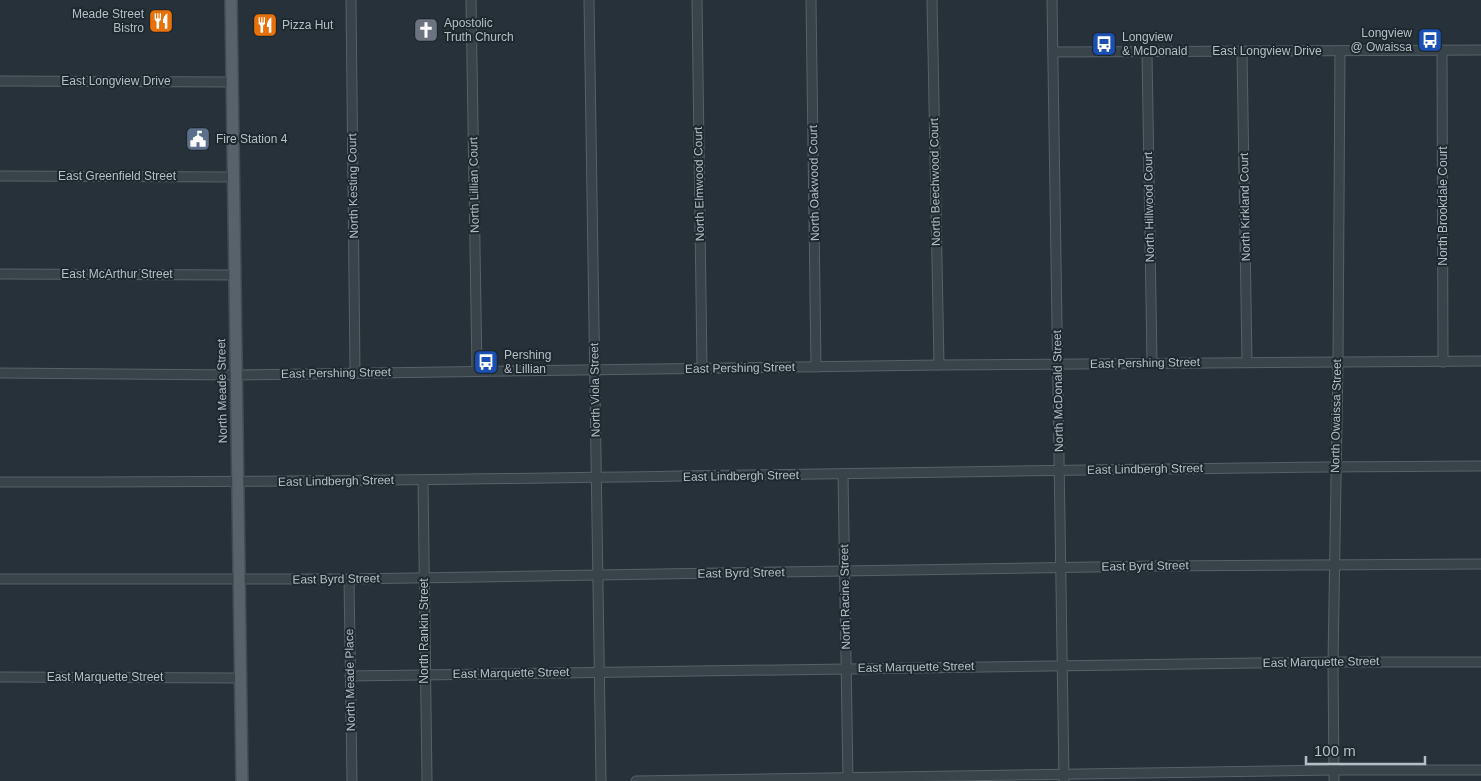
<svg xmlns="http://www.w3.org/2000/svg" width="1481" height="781" viewBox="0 0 1481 781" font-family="Helvetica,sans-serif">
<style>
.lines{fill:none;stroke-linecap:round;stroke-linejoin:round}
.minor-casing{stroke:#576168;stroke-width:11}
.major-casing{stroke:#424c53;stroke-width:14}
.minor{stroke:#39434a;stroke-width:9}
.major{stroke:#58626a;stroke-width:11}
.labels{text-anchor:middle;stroke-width:4;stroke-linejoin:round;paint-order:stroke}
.poi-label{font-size:12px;fill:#b5bec5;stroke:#1e282f;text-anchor:start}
.street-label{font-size:12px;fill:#b5bec5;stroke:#1e282f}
</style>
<rect width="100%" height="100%" fill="#263139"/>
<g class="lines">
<defs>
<g id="minor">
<polyline points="351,0 355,372"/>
<polyline points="471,0 477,371"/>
<polyline points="589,0 601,781"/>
<polyline points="697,0 702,368"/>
<polyline points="811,0 816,367"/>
<polyline points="932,0 939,365"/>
<polyline points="1052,0 1064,781"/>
<polyline points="1442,50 1443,362"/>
<polyline points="1242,51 1247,362"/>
<polyline points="1053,52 1481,50"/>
<polyline points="1147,52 1152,363"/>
<polyline points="0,81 232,82"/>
<polyline points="0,176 233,177"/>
<polyline points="0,274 234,275"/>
<polyline points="0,373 235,375 939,365 1481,361"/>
<polyline points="843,474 848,781"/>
<polyline points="423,480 427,781"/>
<path d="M 0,482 C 494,483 987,468 1481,466"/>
<polyline points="0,579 349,579 1155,566 1481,564"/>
<polyline points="349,579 352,781"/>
<polyline points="350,676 1333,662 1481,662"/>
<polyline points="0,677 240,678"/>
<polyline points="636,781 1334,770 1481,770"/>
<polyline points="1334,781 1333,662 1338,361 1340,51"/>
</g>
<polyline id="major" points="231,0 242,781"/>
</defs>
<use href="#minor" class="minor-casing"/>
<use href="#major" class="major-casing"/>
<use href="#minor" class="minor"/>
<use href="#major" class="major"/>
</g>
<defs>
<symbol id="restaurant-square" viewBox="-11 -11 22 22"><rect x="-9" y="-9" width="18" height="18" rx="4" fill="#e8710a" stroke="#1e282f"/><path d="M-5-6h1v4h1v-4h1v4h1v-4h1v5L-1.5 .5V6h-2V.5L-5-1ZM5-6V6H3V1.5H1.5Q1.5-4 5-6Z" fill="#fff"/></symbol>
<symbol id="church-square" viewBox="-11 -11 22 22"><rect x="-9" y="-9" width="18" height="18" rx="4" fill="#6b7280" stroke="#1e282f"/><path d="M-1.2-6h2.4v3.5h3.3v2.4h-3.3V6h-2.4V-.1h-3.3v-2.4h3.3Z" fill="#fff"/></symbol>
<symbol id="bus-square" viewBox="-11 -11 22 22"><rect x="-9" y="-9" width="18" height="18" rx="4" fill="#1a4fb4" stroke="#1e282f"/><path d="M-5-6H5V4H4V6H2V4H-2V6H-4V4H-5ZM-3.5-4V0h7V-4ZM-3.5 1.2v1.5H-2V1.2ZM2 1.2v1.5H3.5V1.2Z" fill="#fff"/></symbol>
<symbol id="civic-square" viewBox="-11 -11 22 22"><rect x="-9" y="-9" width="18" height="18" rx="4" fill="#5c6f8a" stroke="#1e282f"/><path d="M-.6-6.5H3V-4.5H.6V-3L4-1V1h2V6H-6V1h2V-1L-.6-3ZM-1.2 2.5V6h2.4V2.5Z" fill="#fff"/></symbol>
</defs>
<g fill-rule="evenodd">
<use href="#restaurant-square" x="147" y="7" width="28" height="28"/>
<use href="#restaurant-square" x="251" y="11" width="28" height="28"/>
<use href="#church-square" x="412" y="16" width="28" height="28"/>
<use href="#bus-square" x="1416" y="26" width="28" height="28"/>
<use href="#bus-square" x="1090" y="30" width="28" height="28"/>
<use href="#civic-square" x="184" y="125" width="28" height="28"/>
<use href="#bus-square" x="472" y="348" width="28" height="28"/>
</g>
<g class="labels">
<g class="poi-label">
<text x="144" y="18" text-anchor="end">Meade Street<tspan x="144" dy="14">Bistro</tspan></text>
<text x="444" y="27">Apostolic<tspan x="444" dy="14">Truth Church</tspan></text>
<text x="282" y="29">Pizza Hut</text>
<text x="1412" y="37" text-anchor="end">Longview<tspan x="1412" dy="14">@ Owaissa</tspan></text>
<text x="1122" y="41">Longview<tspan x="1122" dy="14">&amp; McDonald</tspan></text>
<text x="216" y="143">Fire Station 4</text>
<text x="504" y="359">Pershing<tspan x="504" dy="14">&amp; Lillian</tspan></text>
</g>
<g class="street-label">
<text x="1267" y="55">East Longview Drive</text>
<text x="116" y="85">East Longview Drive</text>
<text x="117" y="180">East Greenfield Street</text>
<text transform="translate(935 182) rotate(-91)" y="4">North Beechwood Court</text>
<text transform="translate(814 183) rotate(-91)" y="4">North Oakwood Court</text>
<text transform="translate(699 184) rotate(-91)" y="4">North Elmwood Court</text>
<text transform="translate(474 185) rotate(-91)" y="4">North Lillian Court</text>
<text transform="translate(353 186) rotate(-91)" y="4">North Kesting Court</text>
<text transform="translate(1443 206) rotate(-90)" y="4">North Brookdale Court</text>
<text transform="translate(1149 207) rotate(-91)" y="4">North Hillwood Court</text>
<text transform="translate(1245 207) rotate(-91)" y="4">North Kirkland Court</text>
<text x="117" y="278">East McArthur Street</text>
<text transform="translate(1145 363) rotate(-1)" y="4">East Pershing Street</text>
<text transform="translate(740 368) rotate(-1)" y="4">East Pershing Street</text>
<text transform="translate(336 373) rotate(-1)" y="4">East Pershing Street</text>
<text transform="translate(595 390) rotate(-91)" y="4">North Viola Street</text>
<text transform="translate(222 391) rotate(-91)" y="4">North Meade Street</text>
<text transform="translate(1058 391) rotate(-91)" y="4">North McDonald Street</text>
<text transform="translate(1336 416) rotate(-89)" y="4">North Owaissa Street</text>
<text transform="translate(1145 469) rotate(-1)" y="4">East Lindbergh Street</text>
<text transform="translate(741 476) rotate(-1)" y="4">East Lindbergh Street</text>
<text transform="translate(336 481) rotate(-1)" y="4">East Lindbergh Street</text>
<text transform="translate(1145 566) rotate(-1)" y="4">East Byrd Street</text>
<text transform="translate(741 573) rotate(-1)" y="4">East Byrd Street</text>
<text transform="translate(336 579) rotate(-1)" y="4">East Byrd Street</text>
<text transform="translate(845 597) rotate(-91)" y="4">North Racine Street</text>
<text transform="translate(424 631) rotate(-90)" y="4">North Rankin Street</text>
<text transform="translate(1321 662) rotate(-1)" y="4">East Marquette Street</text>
<text transform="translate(916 667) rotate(-1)" y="4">East Marquette Street</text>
<text transform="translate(511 673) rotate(-1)" y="4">East Marquette Street</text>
<text x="105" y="681">East Marquette Street</text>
<text transform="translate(350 680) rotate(-91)" y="4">North Meade Place</text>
</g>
</g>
<path d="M1306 756v8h119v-8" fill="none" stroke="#b5bec5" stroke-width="2.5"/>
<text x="1314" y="756" font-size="15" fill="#b5bec5" stroke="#1e282f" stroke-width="4" paint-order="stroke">100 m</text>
</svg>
